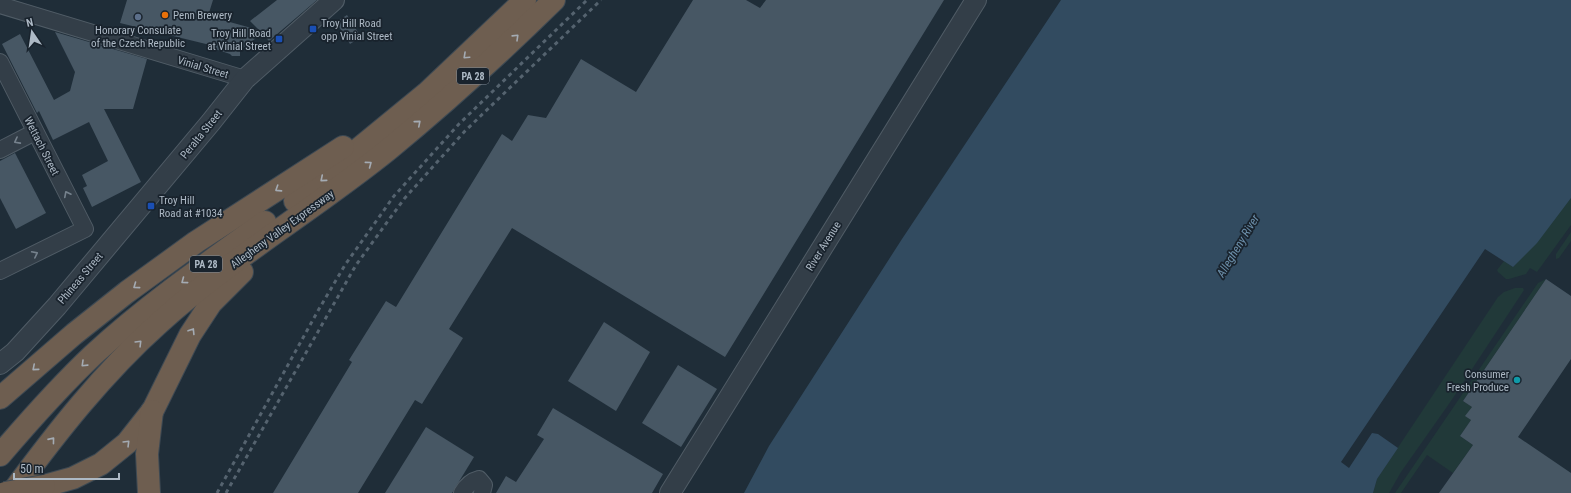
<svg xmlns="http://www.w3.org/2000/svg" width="1571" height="493" viewBox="0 0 1571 493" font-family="'Roboto Condensed',sans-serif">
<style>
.green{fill:#213939}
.water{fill:#324b60}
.building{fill:#475764}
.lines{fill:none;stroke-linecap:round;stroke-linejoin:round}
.minor-casing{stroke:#505c66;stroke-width:18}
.tertiary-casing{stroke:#505c66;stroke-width:22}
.motorway-casing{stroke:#3d4953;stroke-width:24}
.minor{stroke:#333e48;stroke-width:16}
.tertiary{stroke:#333e48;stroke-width:20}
.motorway{stroke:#6e5e50;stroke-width:22}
.rail{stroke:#55636f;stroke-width:3;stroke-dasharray:4 4;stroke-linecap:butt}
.motorway-bridge-casing{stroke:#3d4953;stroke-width:24;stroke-linecap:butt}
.motorway-bridge{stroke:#6e5e50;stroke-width:22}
.oneway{stroke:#a4abb3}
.oneway2{stroke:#76828d}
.food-dot{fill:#e8710a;stroke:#19232d;stroke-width:1.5}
.service-dot{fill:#5c6f8a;stroke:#19232d;stroke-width:1.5}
.transit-dot{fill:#1a4fb4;stroke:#19232d;stroke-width:1.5}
.culture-dot{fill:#0f9aa8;stroke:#19232d;stroke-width:1.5}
.labels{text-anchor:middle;stroke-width:3.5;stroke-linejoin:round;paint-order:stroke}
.shield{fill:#19232d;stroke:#818c97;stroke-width:1}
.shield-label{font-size:10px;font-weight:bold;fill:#adb9c5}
.poi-label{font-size:11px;fill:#adb9c5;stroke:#19232d;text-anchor:start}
.street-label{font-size:11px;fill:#adb9c5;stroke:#19232d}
.water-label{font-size:12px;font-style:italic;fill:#6c8faa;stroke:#19232d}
</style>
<rect width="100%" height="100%" fill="#1f2d38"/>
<g class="green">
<polygon points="1571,198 1571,225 1537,272 1530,268 1526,274 1509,279 1506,279 1498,272 1497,270 1504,261 1513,267"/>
<polygon points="1571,232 1571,241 1559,258 1556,259 1556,254"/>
<polygon points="1546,279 1463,401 1472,407 1466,416 1471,420 1460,436 1473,445 1453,473 1427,455 1401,493 1395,493 1538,283"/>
<polygon points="1515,288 1523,288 1524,290 1451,401 1401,472 1389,493 1373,493 1377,479 1498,297 1504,292"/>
</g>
<polygon class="water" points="1061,0 1571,0 1571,198 1537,243 1513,267 1485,249 1341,462 1349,468 1372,433 1378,434 1398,448 1377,479 1373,493 744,493 769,446 902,239"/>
<g class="building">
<polygon points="127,0 213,0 208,16 259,30 250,21 277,0 317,0 269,41 262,33 240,51 240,56 232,56 230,54 209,47 210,45 120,23"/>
<polygon points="693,0 746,0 760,8 766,0 944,0 725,357 512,228 449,329 463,338 422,404 415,400 358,493 273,493 352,362 349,360 386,301 396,307 502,134 512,141 528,115 546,118 581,59 636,92"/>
<polygon points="347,15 361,37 350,44 336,22"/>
<polygon points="55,32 147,59 133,109 104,109 141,182 92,207 83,188 87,186 82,175 108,161 89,122 53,140 39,111 37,113 2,44 20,34 54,100 70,91 75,72"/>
<polygon points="15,153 46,213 16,229 0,198 0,161"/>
<polygon points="1546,279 1571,296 1571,359 1518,437 1571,473 1571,493 1439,493 1473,445 1460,436 1471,420 1465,416 1472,407 1463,401"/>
<polygon points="604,322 650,352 616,411 568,381"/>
<polygon points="678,365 717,389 681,447 642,423"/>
<polygon points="553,408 663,474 652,493 496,493 506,476 516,482 544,439 537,435"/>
<polygon points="426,427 474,457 452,493 385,493"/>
</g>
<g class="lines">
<defs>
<g id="minor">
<polyline points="0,5 245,79"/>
<polyline points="0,62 85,229 0,271"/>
<polyline points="0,150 35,132"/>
<path d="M 462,493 C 466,486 471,481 479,479 L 484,485 L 482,493"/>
</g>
<g id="tertiary">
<polyline points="0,364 15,352 57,306 211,122 245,79 334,0"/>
<polyline points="670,493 976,0"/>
</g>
<g id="motorway">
<polyline points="295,201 428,92 525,0"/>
<polyline points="0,398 74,334 127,292 196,242 343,147"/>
<path d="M 0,455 C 30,420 59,387 93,355 C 146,306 206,264 265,222"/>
<polyline points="44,486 73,478 101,464 127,443 153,410 190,335 211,303 242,272"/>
<path d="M 12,493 C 56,433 103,373 159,323 C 231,258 315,209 389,149 C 446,102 501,52 554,0"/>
<polyline points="149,493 147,454 152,411"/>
</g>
</defs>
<use href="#minor" class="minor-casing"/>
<use href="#tertiary" class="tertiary-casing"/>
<use href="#motorway" class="motorway-casing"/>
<use href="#minor" class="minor"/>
<use href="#tertiary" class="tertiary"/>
<use href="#motorway" class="motorway"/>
<g class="rail">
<polyline points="217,493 319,309 345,265 394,196 459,124 587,0"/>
<polyline points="226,493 356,265 404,199 465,131 601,0"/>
</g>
<defs>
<polyline id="motorway-bridge" points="5,493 44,486"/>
</defs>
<use href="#motorway-bridge" class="motorway-bridge-casing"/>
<use href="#motorway-bridge" class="motorway-bridge"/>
</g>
<defs><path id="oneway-chevron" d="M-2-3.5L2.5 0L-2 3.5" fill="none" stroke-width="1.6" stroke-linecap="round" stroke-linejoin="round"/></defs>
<g class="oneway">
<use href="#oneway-chevron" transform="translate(516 37) rotate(-44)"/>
<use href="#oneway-chevron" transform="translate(466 56) rotate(137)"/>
<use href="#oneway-chevron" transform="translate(418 123) rotate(-41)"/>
<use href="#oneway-chevron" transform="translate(369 164) rotate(-37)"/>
<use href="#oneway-chevron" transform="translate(323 179) rotate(140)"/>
<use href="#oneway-chevron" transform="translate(278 189) rotate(147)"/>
<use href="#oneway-chevron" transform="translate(184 281) rotate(143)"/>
<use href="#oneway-chevron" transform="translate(136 286) rotate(144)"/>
<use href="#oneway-chevron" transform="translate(192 331) rotate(-58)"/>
<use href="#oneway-chevron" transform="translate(139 343) rotate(-45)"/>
<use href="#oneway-chevron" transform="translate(84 364) rotate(136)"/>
<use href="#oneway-chevron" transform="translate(35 368) rotate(139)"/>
<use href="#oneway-chevron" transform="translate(52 440) rotate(-51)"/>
<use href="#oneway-chevron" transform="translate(127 443) rotate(-45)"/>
</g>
<g class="oneway2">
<use href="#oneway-chevron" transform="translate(17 141) rotate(152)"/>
<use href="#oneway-chevron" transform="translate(67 194) rotate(-117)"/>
<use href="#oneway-chevron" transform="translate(35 254) rotate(-27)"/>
</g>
<circle class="food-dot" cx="165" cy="15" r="4"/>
<circle class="service-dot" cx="138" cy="17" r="4"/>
<g class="transit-dot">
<rect x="309" y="25" width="8" height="8" rx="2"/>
<rect x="275" y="35" width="8" height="8" rx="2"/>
<rect x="147" y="202" width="8" height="8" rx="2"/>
</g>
<circle class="culture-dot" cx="1517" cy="380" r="4"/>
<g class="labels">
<g class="shield">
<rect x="457" y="68" width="32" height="16" rx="3"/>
<rect x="190" y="256" width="32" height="16" rx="3"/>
</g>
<g class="shield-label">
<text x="473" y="80">PA 28</text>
<text x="206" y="268">PA 28</text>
</g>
<g class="poi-label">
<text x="173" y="19">Penn Brewery</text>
<text x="321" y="27">Troy Hill Road<tspan x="321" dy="13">opp Vinial Street</tspan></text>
<text x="138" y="34" text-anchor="middle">Honorary Consulate<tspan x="138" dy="13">of the Czech Republic</tspan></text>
<text x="271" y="37" text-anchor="end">Troy Hill Road<tspan x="271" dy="13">at Vinial Street</tspan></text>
<text x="159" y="204">Troy Hill<tspan x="159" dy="13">Road at #1034</tspan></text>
<text x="1509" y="378" text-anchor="end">Consumer<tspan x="1509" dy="13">Fresh Produce</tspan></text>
</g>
<g class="street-label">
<text transform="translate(203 67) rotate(17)" y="4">Vinial Street</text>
<text transform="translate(201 134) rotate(-51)" y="4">Peralta Street</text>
<text transform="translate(42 146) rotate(63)" y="4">Wettach Street</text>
<text transform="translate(282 229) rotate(-36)" y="4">Allegheny Valley Expressway</text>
<text transform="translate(823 246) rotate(-58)" y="4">River Avenue</text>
<text transform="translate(80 278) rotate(-50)" y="4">Phineas Street</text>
</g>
<g class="water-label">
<text transform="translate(1238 246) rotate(-59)" y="4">Allegheny River</text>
</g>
</g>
<g transform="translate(32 32) rotate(347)" stroke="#19232d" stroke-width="3" paint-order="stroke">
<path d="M0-3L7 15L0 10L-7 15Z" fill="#adb9c5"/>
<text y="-6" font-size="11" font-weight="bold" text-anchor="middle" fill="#adb9c5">N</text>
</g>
<path d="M14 473v6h105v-6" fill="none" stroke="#adb9c5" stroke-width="2"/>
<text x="20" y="473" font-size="12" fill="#adb9c5" stroke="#19232d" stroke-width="3" paint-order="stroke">50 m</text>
</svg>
